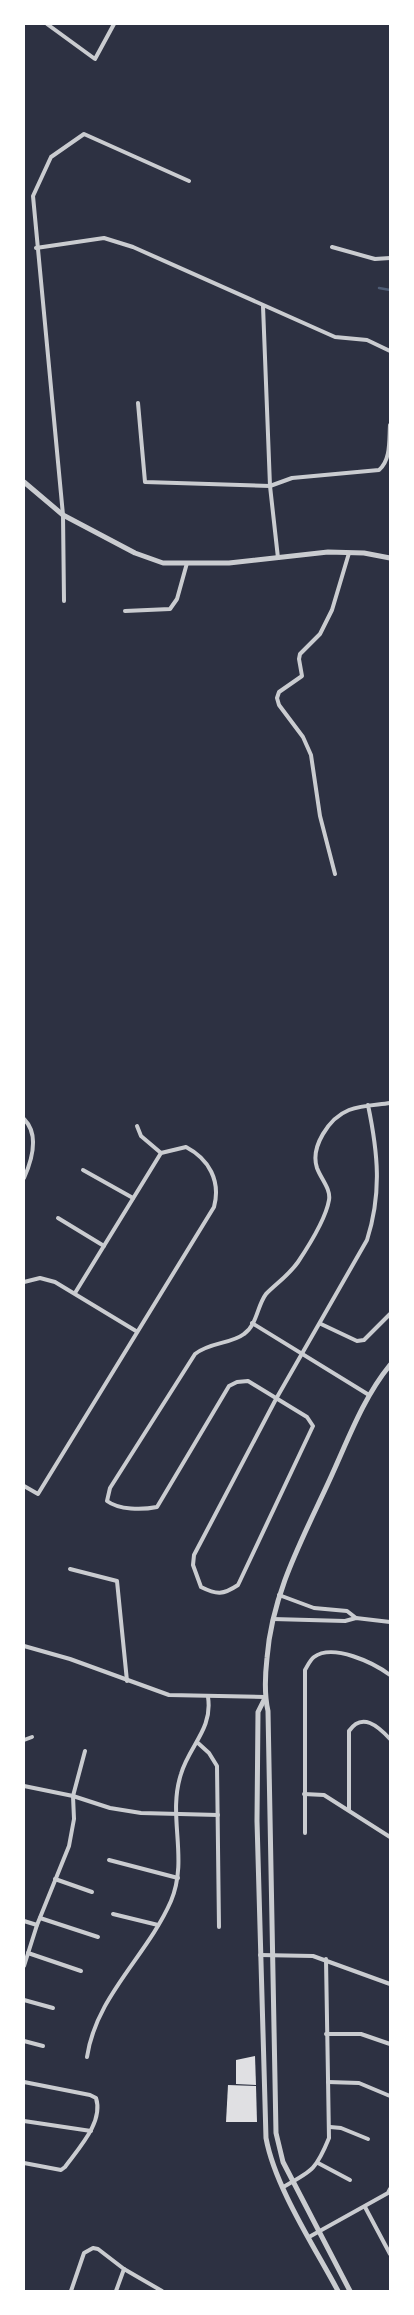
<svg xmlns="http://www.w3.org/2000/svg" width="414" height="2315" viewBox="0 0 414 2315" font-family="Signika,sans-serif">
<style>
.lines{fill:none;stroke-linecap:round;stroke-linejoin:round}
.stream{stroke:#4f5d75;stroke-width:2.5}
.building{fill:#e0e0e3}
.minor{stroke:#caccd0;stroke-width:4}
.tertiary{stroke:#caccd0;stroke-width:5}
</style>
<rect width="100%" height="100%" fill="#2d3142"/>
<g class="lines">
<polyline class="stream" points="379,288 390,290"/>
</g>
<g class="building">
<polygon points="255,2056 256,2085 236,2084 236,2060"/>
<polygon points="228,2085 256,2086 257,2122 226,2122"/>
</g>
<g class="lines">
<g class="minor">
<polyline points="47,24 95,59 114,24"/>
<polyline points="332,247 375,259 390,258"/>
<polyline points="36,248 104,238 133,247 335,337 367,340 390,351"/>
<polyline points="263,306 270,486 278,558"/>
<path d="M 138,403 L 145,482 L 270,486 L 292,478 L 379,470 C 391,460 389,440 390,425"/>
<polyline points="64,601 63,515 33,196 51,157 84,134 189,181"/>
<polyline points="125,611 170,609 177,599 187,563"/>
<polyline points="335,874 320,816 311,755 303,737 279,705 277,698 279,692 302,676 299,659 300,654 320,634 332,610 349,553"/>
<path d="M 368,1105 C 378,1153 382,1193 367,1240 L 276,1399 L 194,1555 L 193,1565 L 201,1587 C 217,1595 223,1595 238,1585 L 313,1426 L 307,1417 L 248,1381 L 237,1382 L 229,1386 L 157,1507 C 142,1510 119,1510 107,1501 L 110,1488 L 195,1354 C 210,1342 231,1344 244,1334 C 257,1325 257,1306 266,1294 C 277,1283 289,1275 298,1262 C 308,1247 326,1218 329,1200 C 331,1189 321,1179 317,1168 C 310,1147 329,1118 349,1110 C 362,1105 377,1105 390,1103"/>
<path d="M 24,1119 C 40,1135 32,1160 24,1178"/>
<polyline points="137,1126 141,1136 161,1153"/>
<polyline points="83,1170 133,1198"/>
<polyline points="58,1218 104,1246"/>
<polyline points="24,1282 40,1278 55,1282 136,1331"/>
<polyline points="252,1323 369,1395"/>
<polyline points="321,1324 357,1341 364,1340 390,1314"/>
<path d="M 24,1486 L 38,1494 L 214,1207 C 221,1181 209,1159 186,1147 L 161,1153 L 75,1293"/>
<polyline points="70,1569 117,1581 127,1681"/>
<polyline points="279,1595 314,1608 347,1611 356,1618"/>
<polyline points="273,1619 345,1621 356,1618 390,1622"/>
<polyline points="24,1646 70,1659 169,1695 265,1697"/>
<polyline points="24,1740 32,1737"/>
<polyline points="198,1743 209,1753 217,1766 219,1927"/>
<polyline points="24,1786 73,1796 110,1808 141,1813 218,1815"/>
<polyline points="304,1794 324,1795 390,1837"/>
<path d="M 349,1810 L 349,1731 C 362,1712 378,1726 390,1739"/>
<path d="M 305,1833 L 305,1670 C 308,1665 310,1660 314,1657 C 333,1643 374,1663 390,1675"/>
<polyline points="109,1860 178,1878"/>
<polyline points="55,1879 92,1892"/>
<polyline points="113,1914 158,1925"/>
<polyline points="40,1918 98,1937"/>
<polyline points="24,1921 37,1925"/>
<polyline points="28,1953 81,1971"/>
<polyline points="260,1955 313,1956 390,1984"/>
<polyline points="24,1966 37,1925 69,1846 74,1819 73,1796 85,1751"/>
<polyline points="24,2000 53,2008"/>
<polyline points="326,2034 361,2034 390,2044"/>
<polyline points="24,2041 43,2046"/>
<path d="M 87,2057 C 96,1996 147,1956 171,1901 C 189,1858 167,1817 181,1774 C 189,1746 213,1729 208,1697"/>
<path d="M 24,2082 L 90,2095 L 96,2098 C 104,2122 78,2149 65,2167 L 61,2170 L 24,2163"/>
<polyline points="328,2082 359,2083 390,2096"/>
<polyline points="24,2121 91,2131"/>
<polyline points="330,2127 341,2128 368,2139"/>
<polyline points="318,2163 350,2180"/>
<path d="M 283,2187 C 312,2171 316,2170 329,2138 L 326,1959"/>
<polyline points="365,2207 390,2254"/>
<polyline points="309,2237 388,2193 390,2189"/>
<polyline points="71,2291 84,2253 93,2248 98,2249 124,2269 162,2291"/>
<polyline points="116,2291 124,2269"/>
</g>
<g class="tertiary">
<polyline points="24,482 63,515 135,553 163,563 229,563 328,552 364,553 390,558"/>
<path d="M 265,1698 L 258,1712 L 257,1821 L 266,2138 C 275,2187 314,2246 338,2291"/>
<path d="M 350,2291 L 283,2162 L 276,2133 L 268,1711 C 264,1694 265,1676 267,1658 C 272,1593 303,1538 330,1479 C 348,1440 363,1398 390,1365"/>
</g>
</g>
<rect width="414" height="2315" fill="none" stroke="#ffffff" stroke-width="50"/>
</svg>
